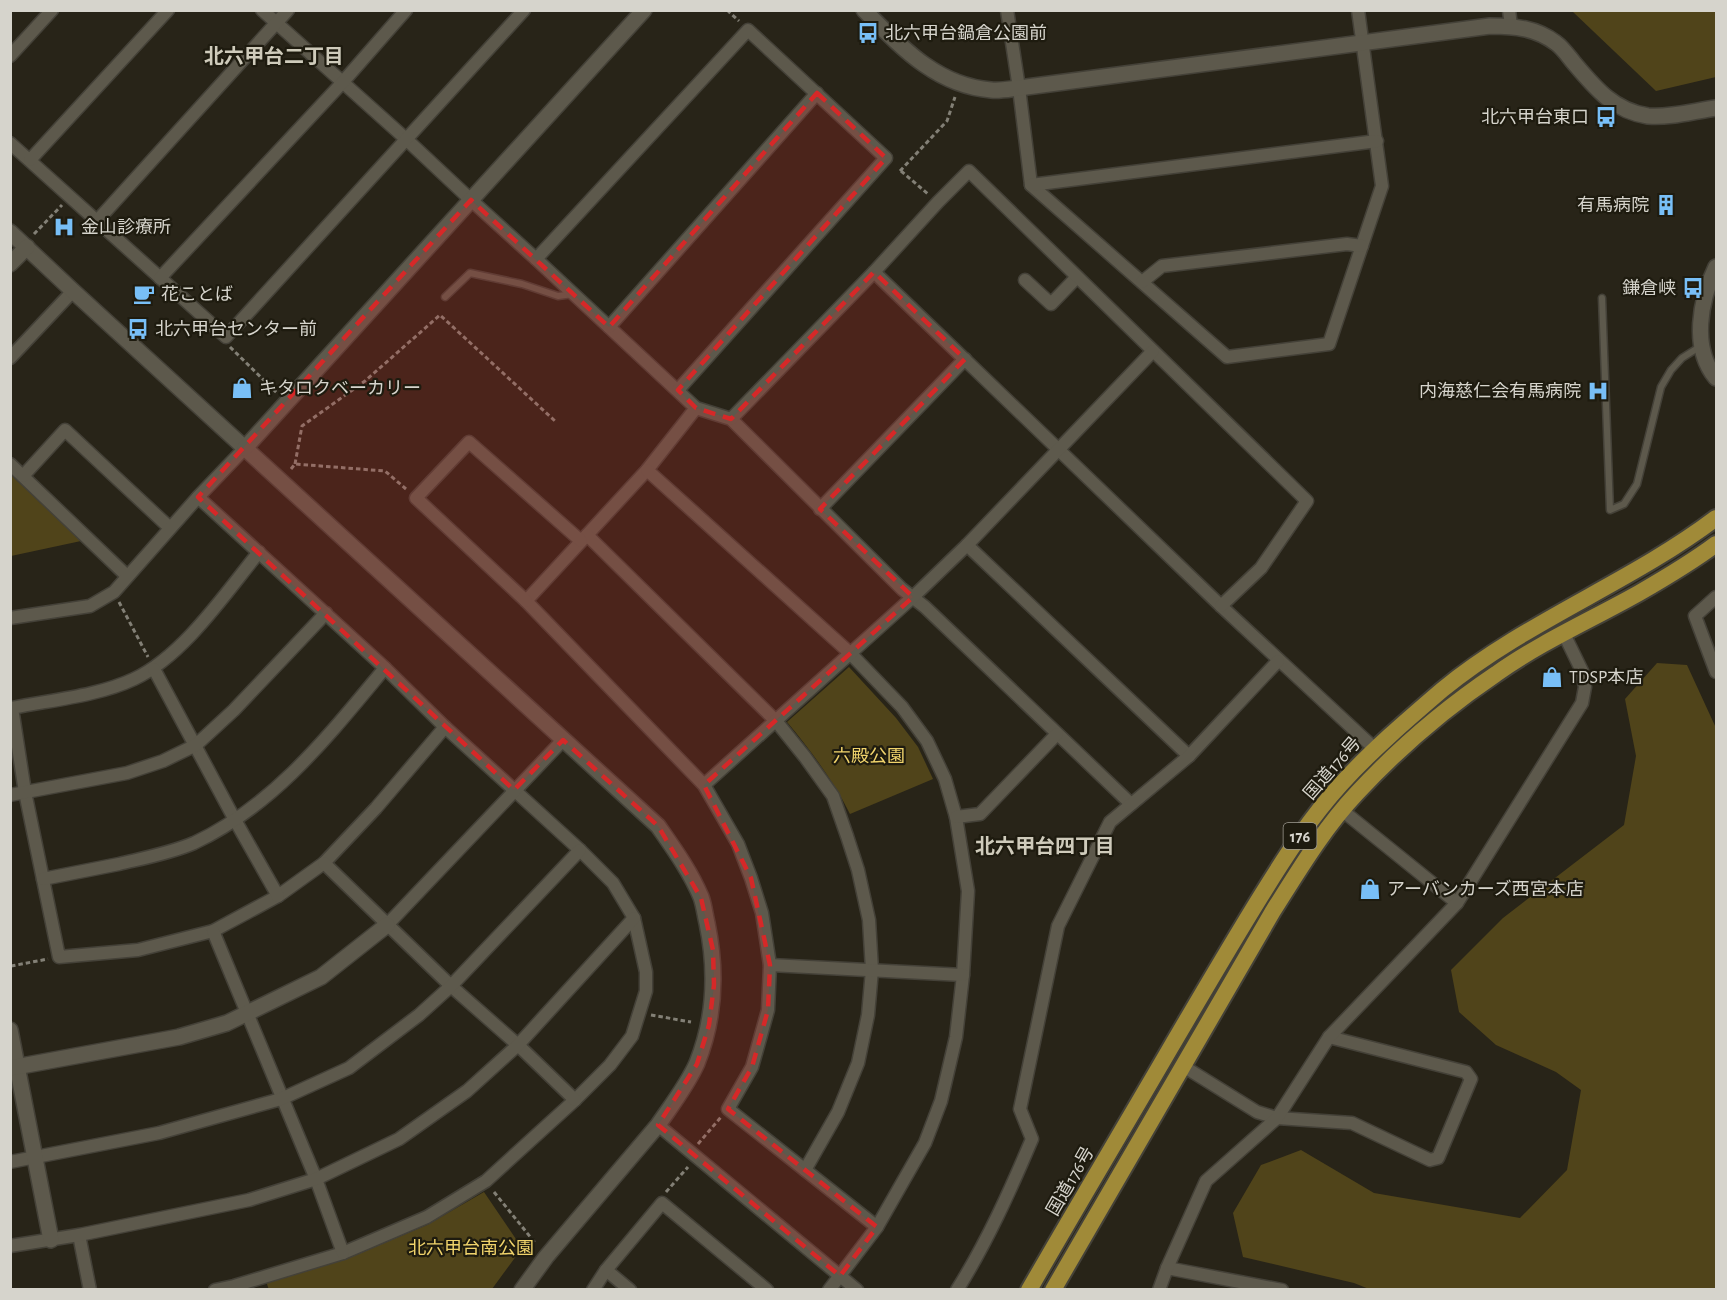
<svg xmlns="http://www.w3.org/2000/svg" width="1727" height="1300" viewBox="0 0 1727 1300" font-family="'Alegreya Sans','Noto Sans JP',sans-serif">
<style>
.green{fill:#50441a}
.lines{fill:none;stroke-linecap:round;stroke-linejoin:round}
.service-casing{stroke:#444138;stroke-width:9}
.minor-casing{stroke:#444138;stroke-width:15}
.tertiary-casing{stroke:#444138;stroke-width:18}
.trunk-casing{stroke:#444138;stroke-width:20}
.path{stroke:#838076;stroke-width:3;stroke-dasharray:4.5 3;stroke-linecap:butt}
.service{stroke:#5d594c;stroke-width:6}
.minor{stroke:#5d594c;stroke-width:12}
.tertiary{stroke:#5d594c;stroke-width:15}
.trunk{stroke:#a08a38;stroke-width:16}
.marked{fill:#d62828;fill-opacity:0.2;stroke:#d62828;stroke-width:4.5;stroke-dasharray:12 8;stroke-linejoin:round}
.labels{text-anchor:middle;stroke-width:4.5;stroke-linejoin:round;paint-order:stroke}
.shield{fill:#1e1b0f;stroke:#9f9c93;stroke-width:1.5}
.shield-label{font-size:16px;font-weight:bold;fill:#d6d4cc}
.poi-label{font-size:18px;fill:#d6d4cc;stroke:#1e1b0f;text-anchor:start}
.park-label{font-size:18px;fill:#f0d36b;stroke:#1e1b0f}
.street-label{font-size:18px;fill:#d6d4cc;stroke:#1e1b0f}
.neighbourhood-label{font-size:20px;font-weight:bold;fill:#cfcbbb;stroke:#1e1b0f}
</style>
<rect width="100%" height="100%" fill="#282418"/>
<g class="green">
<polygon points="1572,11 1716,11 1716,77 1656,91"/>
<polygon points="10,475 11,475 81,541 11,556"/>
<polygon points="1657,663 1687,665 1716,728 1716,1289 1369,1289 1354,1283 1243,1257 1233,1213 1261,1165 1301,1150 1374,1193 1520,1218 1567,1170 1581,1090 1556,1072 1496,1045 1459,1012 1451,970 1503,918 1624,825 1636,756 1625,699"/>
<path d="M 849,667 L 896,718 L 918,747 L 933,779 L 850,814 C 833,780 811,751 787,722 Z"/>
<polygon points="484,1192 522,1248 492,1289 269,1290 266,1281 346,1259 427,1225"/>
</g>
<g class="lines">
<defs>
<g id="service">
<polyline points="445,297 470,273 522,284 558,296 573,294"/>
<polyline points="1602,298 1610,510 1624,504 1637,484 1661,387 1671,370 1682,358 1701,346"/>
</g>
<g id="minor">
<polyline points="262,10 406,139 471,200 536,259 696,408 731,419 902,589 925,607 1131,804"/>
<polyline points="1007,10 1019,88 1031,185 1227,357 1329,344 1382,186 1358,10"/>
<polyline points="1509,10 1511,26"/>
<polyline points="10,56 52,10"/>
<polyline points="10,143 226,337 524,10"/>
<polyline points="30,160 168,10"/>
<polyline points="1031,185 1377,141"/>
<polyline points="97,221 288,10"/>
<polyline points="536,259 748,30 886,158 678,390"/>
<polyline points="874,272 1221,606 1375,749"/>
<polyline points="160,278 342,83 406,10"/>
<polyline points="1025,280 1051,304 1077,277"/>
<polyline points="1142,282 1162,266 1347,244 1362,246"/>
<polyline points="609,327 817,93"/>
<polyline points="10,358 73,291"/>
<polyline points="696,408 647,470 526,601 704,785 738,844 751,878 762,913 770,965 768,1010 752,1067 728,1109 877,1227"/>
<polyline points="731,419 874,272 938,202 969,171 1307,501 1261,568 1221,606"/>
<polyline points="10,464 127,576"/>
<polyline points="647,470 850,653 902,707 927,741 945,779 956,817 968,891 963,975 956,1037 941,1101 925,1143 877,1227 829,1290"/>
<polyline points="23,476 65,430 170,528"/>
<polyline points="198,497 385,668 445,727 580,850 613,883 634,918 646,972 646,991 632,1036 610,1065 575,1100 486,1181 427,1217 343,1253 234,1286 215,1290"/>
<polyline points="820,509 965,359"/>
<polyline points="587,535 776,721 805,757 833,796 847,836 858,870 869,920 872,970 868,1015 858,1063 838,1112 805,1170"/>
<polyline points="967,545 1189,756"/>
<path d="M 259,552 C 225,594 183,656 134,679 C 98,696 51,700 12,708 L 25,792 L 59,957 L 138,950 L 213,931 L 278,896 L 324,863 L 376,808 L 445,727"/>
<polyline points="1716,597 1695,616 1716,672"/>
<polyline points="526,601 416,498 469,442 581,541"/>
<polyline points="10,618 90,606 114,592 198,497 245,448"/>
<polyline points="154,669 235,820 278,896"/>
<polyline points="704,785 913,597 967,545 1153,351"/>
<polyline points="10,795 127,773 163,761 196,745 234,710 326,613"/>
<polyline points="1343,811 1457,903"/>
<polyline points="956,817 980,814 1057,734"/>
<polyline points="324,863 451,986 518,1045 575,1100"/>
<path d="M 43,879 C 68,874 94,869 119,864 C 144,858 171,853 194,843 C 275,805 330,734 385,668"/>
<polyline points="387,925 563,740"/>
<polyline points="213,931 316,1179 343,1253"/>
<polyline points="770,965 963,975"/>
<polyline points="1183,1066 1257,1112 1277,1118 1352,1123 1430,1160 1438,1158 1471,1079 1466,1072 1329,1037"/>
<polyline points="658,1125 857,1290"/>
<polyline points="10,1162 159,1133 281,1099 349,1068 419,1015 451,986 580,850"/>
<polyline points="79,1235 90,1290"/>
<polyline points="10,1246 79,1235 249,1200 316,1179 399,1139 467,1091 518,1045 634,918"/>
<polyline points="1167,1268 1282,1290"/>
<polyline points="606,1270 630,1290"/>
<polyline points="593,1290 606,1270 662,1203 767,1290"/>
<path d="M 957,1290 C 987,1242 1010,1191 1032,1139 L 1020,1109 L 1058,926 L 1110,822 L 1189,756 L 1278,661"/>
<polyline points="1159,1290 1167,1268 1206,1181 1277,1118 1329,1037 1457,903 1582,703 1585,687 1582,671 1563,632"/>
</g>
<g id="tertiary">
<path d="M 864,10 C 901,47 937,86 991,90 C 1000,91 1010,89 1019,88 L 1490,26 C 1515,26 1536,28 1556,43 C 1563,48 1569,57 1574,63 C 1595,88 1614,111 1648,116 C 1670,118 1694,111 1716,108"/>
<path d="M 10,232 L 73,291 L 658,826 C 674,849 690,871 701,897 C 704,905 705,915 707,923 C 717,971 715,1018 697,1063 C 688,1084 671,1106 658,1125 L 546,1257 L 522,1290"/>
<polyline points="10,264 27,247"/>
<path d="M 1716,267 C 1700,300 1691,348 1716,378"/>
<polyline points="245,448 644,10"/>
<polyline points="10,1030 51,1240"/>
<polyline points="10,1068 179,1037 227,1023 321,977 387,925"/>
</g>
<g id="trunk">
<path d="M 1029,1290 C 1076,1208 1124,1128 1171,1047 C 1201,996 1230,946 1261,896 C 1285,857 1310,818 1341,784 C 1372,750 1407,720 1442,690 C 1526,621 1630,583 1716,518"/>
<path d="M 1053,1290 L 1273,911 C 1299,870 1324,828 1357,793 C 1398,749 1447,707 1496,674 C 1541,642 1591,620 1639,593 C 1665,578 1692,562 1716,544"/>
</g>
</defs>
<use href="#service" class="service-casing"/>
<use href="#minor" class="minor-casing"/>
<use href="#tertiary" class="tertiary-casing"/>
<use href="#trunk" class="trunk-casing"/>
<g class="path">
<polyline points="727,10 739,21"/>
<polyline points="900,171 947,121 955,97"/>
<polyline points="901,171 928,194"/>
<polyline points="34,234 62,205"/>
<polyline points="230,347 277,393"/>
<polyline points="295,464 302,426 365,381 440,315 555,421"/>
<polyline points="291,469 295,464 385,471 406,489"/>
<polyline points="119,602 148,657"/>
<polyline points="11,966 48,959"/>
<polyline points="651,1015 691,1022"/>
<polyline points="698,1144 721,1117"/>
<polyline points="494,1192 536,1244"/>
<polyline points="666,1192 688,1167"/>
</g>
<use href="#service" class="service"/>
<use href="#minor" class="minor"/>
<use href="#tertiary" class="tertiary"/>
<use href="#trunk" class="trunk"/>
</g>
<path class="marked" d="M 817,93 L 886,158 L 678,390 L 696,408 L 731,419 L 874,272 L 965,359 L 820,509 L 913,597 L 704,785 L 751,878 L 770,965 L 768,1010 L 752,1067 L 728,1109 L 877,1227 L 840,1276 L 658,1125 L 697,1064 L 709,1025 L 714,985 L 713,950 L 701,898 L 658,826 L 563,740 L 514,790 L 198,497 L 471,200 L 609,327 Z"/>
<defs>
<symbol id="bus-bare" viewBox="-9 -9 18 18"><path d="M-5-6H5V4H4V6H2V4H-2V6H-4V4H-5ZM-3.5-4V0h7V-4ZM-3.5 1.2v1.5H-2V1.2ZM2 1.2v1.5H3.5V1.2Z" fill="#78bff7" stroke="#1e1b0f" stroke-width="2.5" paint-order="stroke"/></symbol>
<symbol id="building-bare" viewBox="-9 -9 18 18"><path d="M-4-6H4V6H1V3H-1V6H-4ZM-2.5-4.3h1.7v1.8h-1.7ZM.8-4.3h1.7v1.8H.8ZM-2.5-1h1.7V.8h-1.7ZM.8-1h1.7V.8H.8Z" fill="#78bff7" stroke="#1e1b0f" stroke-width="2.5" paint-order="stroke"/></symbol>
<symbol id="hospital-bare" viewBox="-9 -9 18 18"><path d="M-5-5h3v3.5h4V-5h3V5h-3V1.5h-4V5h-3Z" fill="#78bff7" stroke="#1e1b0f" stroke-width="2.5" paint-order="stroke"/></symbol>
<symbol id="cafe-bare" viewBox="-9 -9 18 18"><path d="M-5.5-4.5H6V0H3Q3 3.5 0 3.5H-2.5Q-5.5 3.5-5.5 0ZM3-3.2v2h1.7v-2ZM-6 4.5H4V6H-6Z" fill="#78bff7" stroke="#1e1b0f" stroke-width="2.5" paint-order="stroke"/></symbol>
<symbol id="shop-bare" viewBox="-9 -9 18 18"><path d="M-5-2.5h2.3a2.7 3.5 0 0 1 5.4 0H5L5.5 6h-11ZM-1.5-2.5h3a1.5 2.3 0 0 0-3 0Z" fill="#78bff7" stroke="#1e1b0f" stroke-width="2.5" paint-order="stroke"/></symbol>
</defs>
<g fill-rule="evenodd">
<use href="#bus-bare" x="853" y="18" width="30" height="30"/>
<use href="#bus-bare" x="1591" y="102" width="30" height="30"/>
<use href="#building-bare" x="1651" y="190" width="30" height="30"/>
<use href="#hospital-bare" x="49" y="212" width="30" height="30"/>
<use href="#bus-bare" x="1678" y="273" width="30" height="30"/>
<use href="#cafe-bare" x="129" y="279" width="30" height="30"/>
<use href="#bus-bare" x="123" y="314" width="30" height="30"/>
<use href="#shop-bare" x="227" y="373" width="30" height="30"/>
<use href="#hospital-bare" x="1583" y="376" width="30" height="30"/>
<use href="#shop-bare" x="1537" y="662" width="30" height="30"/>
<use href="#shop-bare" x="1355" y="874" width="30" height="30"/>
</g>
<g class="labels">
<rect class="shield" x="1283.5" y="823" width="33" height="26" rx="4.5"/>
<g class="shield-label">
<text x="1300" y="842">176</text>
</g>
<g class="poi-label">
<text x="885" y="39">北六甲台鍋倉公園前</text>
<text x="1589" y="123" text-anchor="end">北六甲台東口</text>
<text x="1649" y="211" text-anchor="end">有馬病院</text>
<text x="81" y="233">金山診療所</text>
<text x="1676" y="294" text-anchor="end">鎌倉峡</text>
<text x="161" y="300">花ことば</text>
<text x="155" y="335">北六甲台センター前</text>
<text x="259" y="394">キタロクベーカリー</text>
<text x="1581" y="397" text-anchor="end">内海慈仁会有馬病院</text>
<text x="1569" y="683">TDSP本店</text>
<text x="1387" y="895">アーバンカーズ西宮本店</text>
</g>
<g class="park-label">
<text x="869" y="762">六殿公園</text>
<text x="471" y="1254">北六甲台南公園</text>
</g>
<g class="street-label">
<text transform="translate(1332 768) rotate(-49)" y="6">国道176号</text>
<text transform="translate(1070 1181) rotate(-60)" y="6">国道176号</text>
</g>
<g class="neighbourhood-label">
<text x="274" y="63">北六甲台二丁目</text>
<text x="1045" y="853">北六甲台四丁目</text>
</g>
</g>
<rect width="1727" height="1300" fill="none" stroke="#d6d4cc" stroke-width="24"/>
</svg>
